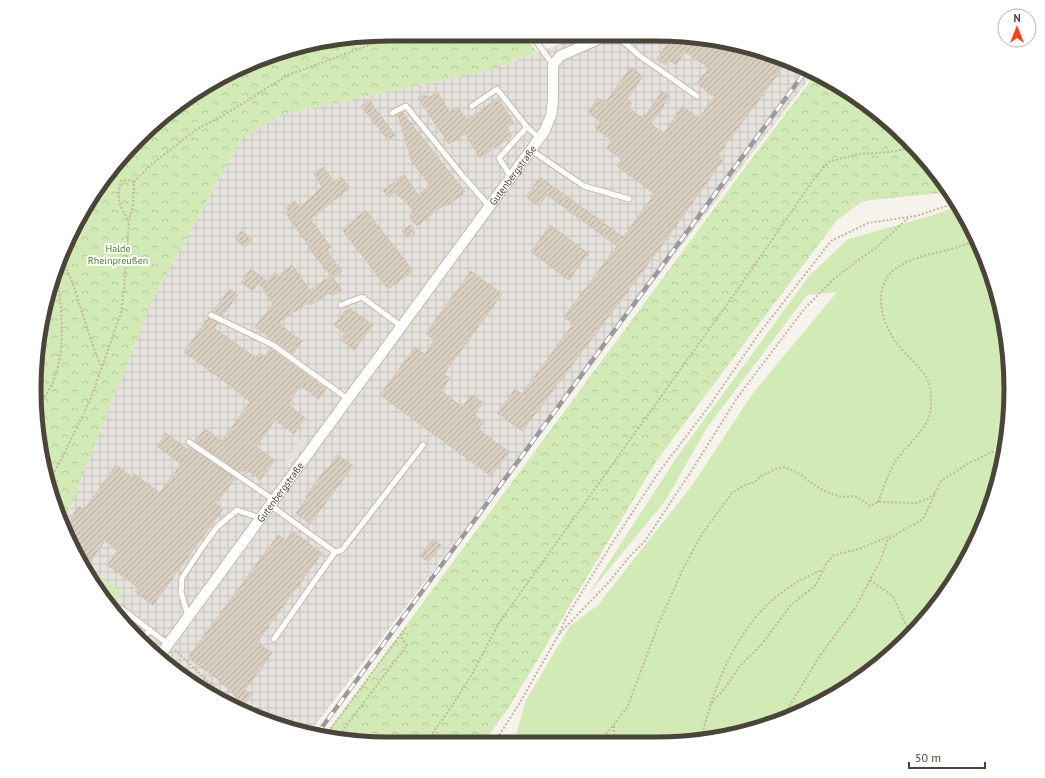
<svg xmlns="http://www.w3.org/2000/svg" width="1045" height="778" viewBox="0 0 1045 778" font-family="'PT Sans',sans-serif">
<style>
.industrial{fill:url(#industrial-grid)}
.green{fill:#d2eab5}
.forest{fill:url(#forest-crowns)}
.parking{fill:#e5e3e0}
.building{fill:url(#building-hatch);stroke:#d3c7b4}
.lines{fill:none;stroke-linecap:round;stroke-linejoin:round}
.service-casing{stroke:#c2bbae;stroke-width:7}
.minor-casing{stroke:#c2bbae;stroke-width:12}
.path{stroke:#c4b79f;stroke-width:2;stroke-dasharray:2 2;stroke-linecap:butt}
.service{stroke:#fff;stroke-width:5}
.minor{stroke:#fff;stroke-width:10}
.rail-casing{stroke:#9a9a9a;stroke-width:4.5}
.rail{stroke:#fff;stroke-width:3;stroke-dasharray:9;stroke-linecap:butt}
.labels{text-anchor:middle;stroke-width:4;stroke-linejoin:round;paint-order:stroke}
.street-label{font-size:10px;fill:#4b4439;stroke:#fff}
.park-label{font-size:10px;fill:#4a7f2a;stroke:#fff}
.rim{fill:none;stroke:#4b4439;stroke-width:5}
</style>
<defs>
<pattern id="industrial-grid" width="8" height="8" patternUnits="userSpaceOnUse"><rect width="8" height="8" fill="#e6e2dd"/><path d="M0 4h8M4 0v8" fill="none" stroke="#c7c3be"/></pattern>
<pattern id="forest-crowns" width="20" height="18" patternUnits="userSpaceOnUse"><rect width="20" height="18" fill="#d2eab5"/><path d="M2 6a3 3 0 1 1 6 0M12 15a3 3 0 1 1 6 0" fill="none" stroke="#b6ca9c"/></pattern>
<pattern id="building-hatch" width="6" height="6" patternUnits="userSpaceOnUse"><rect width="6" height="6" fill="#d8cfc1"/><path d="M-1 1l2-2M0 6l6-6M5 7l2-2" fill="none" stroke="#b1aa9e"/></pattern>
</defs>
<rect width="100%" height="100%" fill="#f6f3ec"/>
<polygon class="industrial" points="584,35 679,35 748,46 812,75 310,732 275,725 212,697 155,656 107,605 64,523 153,299 241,139 285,114 490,70"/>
<g class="green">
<polygon points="958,206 974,232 999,297 1010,366 1008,436 992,503 963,567 923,623 872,671 792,717 703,741 514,742 526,700 570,626 598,605 693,484 753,393 837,292 807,295 706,429 665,501 587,596 677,457 809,276 848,239 930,216"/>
<polygon points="90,569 122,592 110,608 89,571"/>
</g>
<g class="forest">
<polygon points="389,34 524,34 537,52 490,70 285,114 241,139 153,299 64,523 53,503 35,412 41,320 71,232 122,155 211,82 297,46"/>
<polygon points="814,76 853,94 938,173 950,192 863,201 837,220 657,460 511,704 484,742 366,743 325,735 708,217"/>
</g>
<polygon class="parking" points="301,439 306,443 291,463 286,460"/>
<g class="building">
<polygon points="674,35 748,46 786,63 718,155 723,160 652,259 522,431 497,413 515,389 522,394 573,324 564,317 617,246 547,195 538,206 526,197 540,177 623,237 655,194 617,166 622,159 606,148 612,140 596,129 601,122 588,112 598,98 605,103 631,67 643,76 627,99 632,103 629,108 643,119 662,91 670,96 651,124 664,134 682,106 699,118 714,97 697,83 709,68 685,52 676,65 669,60 666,65 657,58"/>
<polygon points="437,92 450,112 458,107 467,120 498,98 514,123 507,128 512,136 480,158 465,134 449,144 418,98 424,94 428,98"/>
<polygon points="369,100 395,135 388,140 361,106"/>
<polygon points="402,112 465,192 447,206 445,204 417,226 409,216 414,212 403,198 402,199 396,192 388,197 383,191 404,174 418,195 430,185 412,162 398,115"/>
<polygon points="323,167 334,182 341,177 350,188 310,219 331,247 327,251 342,271 333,278 342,290 332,296 329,293 311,305 309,302 278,323 302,341 293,354 255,327 273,304 259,282 253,291 241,282 251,269 268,282 275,272 278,276 292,265 310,290 331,276 308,247 309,246 286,214 289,212 286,208 295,201 300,207 311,198 322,187 314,174"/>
<polygon points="366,210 413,271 388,289 342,230"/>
<polygon points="410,225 415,233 408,238 402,231"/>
<polygon points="550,225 588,253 569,280 531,252"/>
<polygon points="242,231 252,240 245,247 235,239"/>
<polygon points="471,271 502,294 448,368 444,374 450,378 441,391 463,407 472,394 483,403 474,415 484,422 478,429 509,452 491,476 380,395 415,347 425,354 434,340 426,333"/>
<polygon points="230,289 238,295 222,316 213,311"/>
<polygon points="348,307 373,325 354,350 340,339 345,333 334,325"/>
<polygon points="208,318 218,323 214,328 256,358 260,353 265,357 271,349 326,389 319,399 300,386 288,404 305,418 294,434 275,420 256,447 275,460 260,480 249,471 246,474 241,470 240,472 195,441 205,429 222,441 250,402 228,384 184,352"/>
<polygon points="166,433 188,450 190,448 235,478 216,504 223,509 153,605 135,592 139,588 107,565 118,551 105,541 87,566 65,526 79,506 84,510 116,465 132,477 134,474 160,493 181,464 157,446"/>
<polygon points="338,455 353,466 310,524 296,513 307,498 305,497 326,469 327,470"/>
<polygon points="292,531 322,553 257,642 272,653 245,690 252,694 244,704 215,677 191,660 189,656 278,535 286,540"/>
<polygon points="433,539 441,545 428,562 420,556"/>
</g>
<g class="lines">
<defs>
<g id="service">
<polyline points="531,34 553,65"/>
<polyline points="616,35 640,56 697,96"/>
<polyline points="472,106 497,89 527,127"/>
<polyline points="392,113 406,106 462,175 489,206"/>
<polyline points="531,150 584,186 629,199"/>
<polyline points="511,177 499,158 527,127 539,138"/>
<polyline points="341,305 362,297 401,326"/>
<polyline points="211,315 273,345 348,399"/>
<polyline points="189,442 274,500"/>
<polyline points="270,505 335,552 274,639"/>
<polyline points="335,552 342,550 423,445"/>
<polyline points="122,609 168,644"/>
<polyline points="188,616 181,592 182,578 199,552 217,527 237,510 260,518"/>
<polyline points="141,641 150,630"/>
</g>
<g id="minor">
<path id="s1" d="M 158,658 L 544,132 L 551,116 L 553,100 L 553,65 L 560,56 L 608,35"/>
</g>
</defs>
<use href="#service" class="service-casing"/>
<use href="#minor" class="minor-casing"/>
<g class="path">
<polyline points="544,41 562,34"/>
<polyline points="134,182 152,164 197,129 224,115 288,75 378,42 392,34"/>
<polyline points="62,258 73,284 94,349 101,366"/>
<path d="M 35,410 C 41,401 49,392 53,382 C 67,346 61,309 57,272"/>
<path d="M 49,482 L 60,462 L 91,398 L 121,313 L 124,289 L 129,221 L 133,205 L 134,182 L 128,180 L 121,181 C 116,200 119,205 129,221"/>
<path d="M 878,502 C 883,490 887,477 893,465 C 904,446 931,429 931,405 C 931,398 931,386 928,381 C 922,367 904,354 895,341 C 881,320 872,287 895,269 C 920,251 951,254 977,239"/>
<polyline points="870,580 893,596 906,625 912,633"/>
<polyline points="560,633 609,582 629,557 645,541 692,470 737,398 805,308 835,278 861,258 877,247 908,218"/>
<polyline points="175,650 235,707"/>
<path d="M 711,703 C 728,653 753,606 801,580 C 808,577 816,571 823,570"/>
<polyline points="781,720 819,657 856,607 880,561 888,539 923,519 941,481 969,463 992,452 1005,450"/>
<polyline points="614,726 614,742"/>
<polyline points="326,735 407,626"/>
<polyline points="337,738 407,645 400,636"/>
<polyline points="700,741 711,704 725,688 740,666 761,645 791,605 816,585 826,564 834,555 859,549 890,536"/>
<polyline points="495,742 522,699 559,634 566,618 611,545 659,472 707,409 758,335 831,241 868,223 916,216 956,203"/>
<polyline points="597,742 606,734 627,708 659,623 683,569 702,534 732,493 745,485 755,482 761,476 778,468 783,467 798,473 819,488 829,493 842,497 853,496 861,499 870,506 878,502 916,503 928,499 936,492"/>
<polyline points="425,743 448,712 471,676 499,623 733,296 814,179 828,162 858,154 889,152 911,148"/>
</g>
<use href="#service" class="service"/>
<use href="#minor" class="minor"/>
<defs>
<polyline id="rail" points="317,734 805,72"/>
</defs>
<use href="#rail" class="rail-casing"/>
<use href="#rail" class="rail"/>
</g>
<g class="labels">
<g class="street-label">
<text dy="4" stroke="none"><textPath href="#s1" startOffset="599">Gutenbergstraße</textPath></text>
<text dy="4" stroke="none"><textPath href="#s1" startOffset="206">Gutenbergstraße</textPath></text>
</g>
<g class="park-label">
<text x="118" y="252">Halde<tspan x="118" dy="12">Rheinpreußen</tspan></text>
</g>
</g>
<path d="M0 0H1045V778H0ZM389 41H656A348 348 0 0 1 1004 389V389A348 348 0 0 1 656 737H389A348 348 0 0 1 41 389V389A348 348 0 0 1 389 41Z" fill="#fff" fill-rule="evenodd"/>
<path class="rim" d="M389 41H656A348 348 0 0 1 1004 389V389A348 348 0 0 1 656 737H389A348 348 0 0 1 41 389V389A348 348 0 0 1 389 41Z"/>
<g transform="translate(1017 28)"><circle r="19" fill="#ffffff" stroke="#b7b4b0"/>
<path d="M0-3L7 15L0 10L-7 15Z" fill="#fc3f1d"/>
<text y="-6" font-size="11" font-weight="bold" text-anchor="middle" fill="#4b4439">N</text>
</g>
<path d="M909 762v6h76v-6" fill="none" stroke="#4b4439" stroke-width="2"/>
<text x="915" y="762" font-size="12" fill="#4b4439" stroke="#ffffff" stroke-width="3" paint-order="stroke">50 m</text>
</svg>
